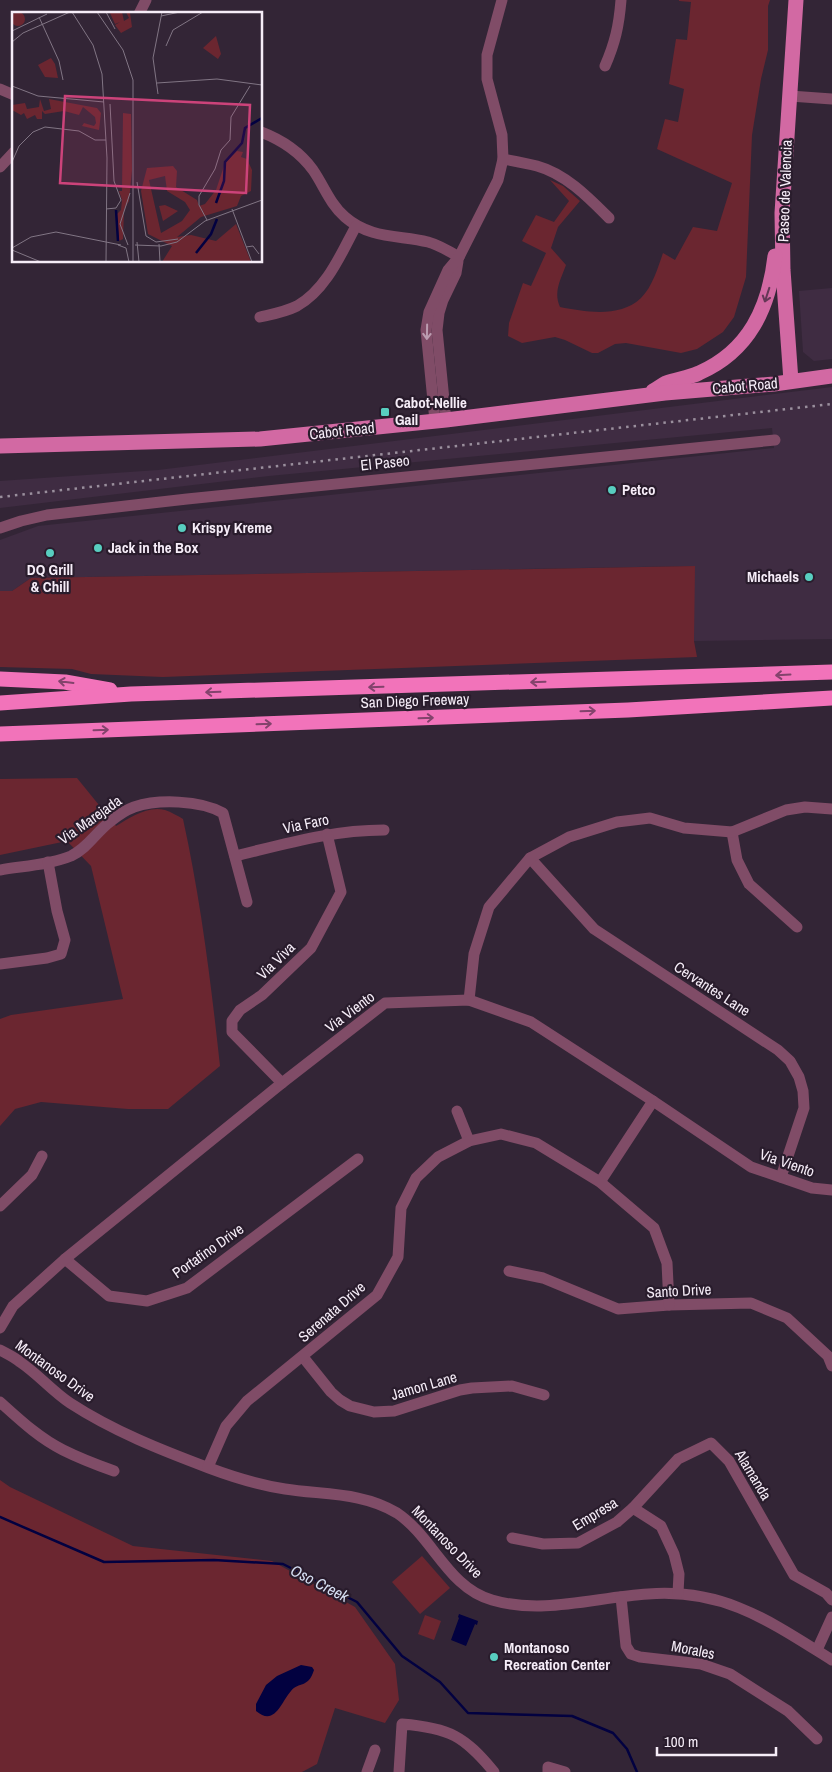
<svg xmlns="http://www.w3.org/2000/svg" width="832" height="1772" viewBox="0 0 832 1772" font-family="'Archivo Narrow',sans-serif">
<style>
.built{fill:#3f2c42}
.green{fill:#6b2630}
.water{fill:#020140}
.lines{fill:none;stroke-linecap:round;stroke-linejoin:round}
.stream{stroke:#020140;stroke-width:2.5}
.minor{stroke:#804c67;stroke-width:11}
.major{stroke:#d269a3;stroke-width:15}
.highway{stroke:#f273ba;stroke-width:15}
.rail{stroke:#9a8f9d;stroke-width:2.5;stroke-dasharray:2.5 5;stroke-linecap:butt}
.oneway{stroke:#643756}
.oneway2{stroke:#bb9cb0}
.oneway3{stroke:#83436c}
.poi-dot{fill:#58cec0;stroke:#291c2c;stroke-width:2}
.labels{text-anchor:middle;stroke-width:4.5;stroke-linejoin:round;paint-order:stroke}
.street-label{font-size:15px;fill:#f6edf8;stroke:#291c2c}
.poi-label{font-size:15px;font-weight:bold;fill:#f6edf8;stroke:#291c2c;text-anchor:start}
.water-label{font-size:16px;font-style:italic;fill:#d6dff3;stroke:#291c2c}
.inset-river{fill:none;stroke:#020140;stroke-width:2.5}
.inset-road{fill:none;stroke:#817584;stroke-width:1}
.view{fill:#cc437a;fill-opacity:0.15;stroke:#cc437a;stroke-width:2.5}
.inset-edge{fill:none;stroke:#f6edf8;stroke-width:2.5}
</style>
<rect width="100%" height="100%" fill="#332536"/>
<g class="built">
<polygon points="832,288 832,359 814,361 803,352 799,291"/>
<polygon points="832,387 832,639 694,641 694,566 31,578 12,591 0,591 0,540 38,526 774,448 772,428 269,476 0,508 0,481 158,470"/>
</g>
<g class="green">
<path d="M 679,0 L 770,0 L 768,6 L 768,50 L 761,79 L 752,135 L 746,277 L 734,317 L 723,332 L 697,349 L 681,353 L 626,343 L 615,344 L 598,353 L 592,353 L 565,340 L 555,337 L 522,343 L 508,336 L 509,323 L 523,283 L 531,286 L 546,253 L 522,241 L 536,215 L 554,222 L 569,201 L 550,180 L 563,186 L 580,201 L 558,227 L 551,248 L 566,265 C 561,279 553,292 560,307 C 586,312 620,318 641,298 C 653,286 658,267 663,253 L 675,260 L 693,227 L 717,231 L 732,183 L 657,149 L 665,119 L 678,122 L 684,89 L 669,84 L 676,39 L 687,40 L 691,2 L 679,1 Z"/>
<polygon points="695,566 694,641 697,657 163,677 91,674 72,669 0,667 0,591 12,591 31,578"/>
<path d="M 77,778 L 116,826 C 129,818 148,805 165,810 C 171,812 178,816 183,819 C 201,901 211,983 220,1066 L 168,1109 L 128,1109 L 41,1102 L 15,1109 L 0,1126 L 0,1019 L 11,1015 L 123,999 L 91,866 L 67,841 L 0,855 L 0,779 Z"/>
<polygon points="0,1480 10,1487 133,1546 272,1561 355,1607 395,1664 399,1700 385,1723 335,1708 317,1764 302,1772 0,1772"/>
<polygon points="422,1556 450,1588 420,1614 392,1582"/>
<polygon points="425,1615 441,1621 434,1640 418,1634"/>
</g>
<g class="water">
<polygon points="459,1614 478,1621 477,1625 475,1624 466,1646 451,1640 459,1618 458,1617"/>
<path d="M 301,1665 L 312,1667 L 314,1670 C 308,1689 299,1681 291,1691 C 281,1702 275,1727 256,1711 L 256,1704 L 266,1685 L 277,1676 Z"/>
</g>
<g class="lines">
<polyline class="stream" points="0,1517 104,1562 214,1560 283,1564 357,1602 402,1656 440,1682 468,1713 572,1716 613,1733 627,1749 637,1772"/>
<g class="minor">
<polyline points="139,14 146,0"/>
<path d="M 605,66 C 615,43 619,26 621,0"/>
<polyline points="0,89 14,95"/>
<polyline points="790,96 832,99"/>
<path d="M 261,132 C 282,140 300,152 313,170 C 324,186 330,204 345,217 C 370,239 399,235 428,242 C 439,245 449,251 459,257"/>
<path d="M 503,159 C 514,161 526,163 537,166 C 566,174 589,198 609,218"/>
<polyline points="0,167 14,152"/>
<path d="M 260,317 C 273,314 285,312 297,306 C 326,290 341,254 356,226"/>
<polyline points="446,420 437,330 439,313 443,300 456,273 458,261"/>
<polyline points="435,421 426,330 429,312 448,270 459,257 498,180 503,159 502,135 487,79 487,55 502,0"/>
<polyline points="0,528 21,521 47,515 187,499 775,440"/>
<polyline points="732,832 737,860 749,884 797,927"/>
<path d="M 235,856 C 285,844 332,830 384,830"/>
<polyline points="530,858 594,929 778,1050 790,1061 799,1077 803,1091 804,1108 781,1177"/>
<path d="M 0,870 C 23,866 49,865 71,856 C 88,848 97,831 111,821 C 117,816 126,810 134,807 C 158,799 200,800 223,813 L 247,902"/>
<polyline points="0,964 47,958 61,954 65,940 57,911 48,862"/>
<polyline points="469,1000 474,954 489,907 530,858 569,837 617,822 650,818 684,828 732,832 786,810 805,807 832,809"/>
<polyline points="282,1083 232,1032 232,1021 240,1010 262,995 311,948 341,892 327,834"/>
<polyline points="457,1111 469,1141"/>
<polyline points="600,1182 653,1101"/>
<polyline points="0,1206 32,1175 42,1156"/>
<polyline points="65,1259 109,1296 147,1301 187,1288 358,1159"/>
<polyline points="509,1271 543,1278 618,1309 669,1305 751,1303 787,1318 828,1356 832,1366"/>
<polyline points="0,1328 13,1306 65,1259 282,1083 385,1003 469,1000 531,1022 653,1101 751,1167 812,1188 832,1190"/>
<path d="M 0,1350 C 7,1354 14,1357 20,1362 C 38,1374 52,1391 70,1403 C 113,1431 161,1450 209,1468 C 233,1477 259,1485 285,1489 C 323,1495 363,1492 397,1513 C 433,1537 448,1588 492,1600 C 543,1615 596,1597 648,1594 C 724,1588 771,1622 832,1660"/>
<polyline points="303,1357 331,1392 340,1400 350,1406 374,1412 394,1411 460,1390 472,1388 512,1386 544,1395"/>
<path d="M 0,1402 C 20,1420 39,1438 63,1450 C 79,1458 97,1465 114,1471"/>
<polyline points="208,1467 226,1426 247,1401 377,1295 398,1257 401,1208 416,1178 438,1157 469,1141 501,1134 536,1143 600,1182 654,1228 667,1263 669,1305"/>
<polyline points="633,1508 661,1526 674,1554 679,1574 678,1593"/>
<polyline points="512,1538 543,1544 578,1543 617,1522 633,1508 678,1459 711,1443 729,1461 794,1575 826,1593 832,1600"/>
<polyline points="621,1597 626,1646 631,1654 640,1657 701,1664 730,1674 788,1711 817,1739"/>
<polyline points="817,1650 832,1617"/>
<polyline points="367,1772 375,1750"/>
<path d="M 399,1772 L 402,1724 C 450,1728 464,1736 494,1772"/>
<polyline points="548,1772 548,1767 565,1772"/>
</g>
<g class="major">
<polyline points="791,381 783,270 782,213 796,0"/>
<path d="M 653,391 C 657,389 662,385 666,383 C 677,379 689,378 699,373 C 749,351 769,308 775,256"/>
<polyline points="0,446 260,439 446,420 665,393 774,384 832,376"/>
</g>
<g class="highway">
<polyline points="0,679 65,682 110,690"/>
<polyline points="0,703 131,694 832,672"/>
<polyline points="0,734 628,710 832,698"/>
</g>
<polyline class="rail" points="0,497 832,404"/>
</g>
<defs><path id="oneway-shaft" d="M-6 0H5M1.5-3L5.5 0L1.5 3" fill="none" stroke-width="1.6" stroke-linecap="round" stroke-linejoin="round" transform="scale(1.25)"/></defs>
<use class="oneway" href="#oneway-shaft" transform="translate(767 295) rotate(108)"/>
<use class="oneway2" href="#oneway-shaft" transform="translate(427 332) rotate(91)"/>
<g class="oneway3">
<use href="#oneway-shaft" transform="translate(783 675) rotate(177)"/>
<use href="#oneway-shaft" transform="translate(66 682) rotate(-173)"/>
<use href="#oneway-shaft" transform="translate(538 682) rotate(178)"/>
<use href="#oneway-shaft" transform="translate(376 687) rotate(178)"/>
<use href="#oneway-shaft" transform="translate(213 692) rotate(178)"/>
<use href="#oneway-shaft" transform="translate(588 711) rotate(-2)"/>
<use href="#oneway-shaft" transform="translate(426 718) rotate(-2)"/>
<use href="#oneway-shaft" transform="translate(264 724) rotate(-2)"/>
<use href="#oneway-shaft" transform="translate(101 730) rotate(-2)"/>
</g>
<g class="poi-dot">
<rect x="380" y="407" width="10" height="10" rx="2.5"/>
<circle cx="612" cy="490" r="5"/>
<circle cx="182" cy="528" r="5"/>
<circle cx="98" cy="548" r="5"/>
<circle cx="50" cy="553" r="5"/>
<circle cx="809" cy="577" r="5"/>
<circle cx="494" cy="1657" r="5"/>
</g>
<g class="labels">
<g class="street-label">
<text transform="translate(785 191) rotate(-88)" y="5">Paseo de Valencia</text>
<text transform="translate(745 386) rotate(-5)" y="5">Cabot Road</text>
<text transform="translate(342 431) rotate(-6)" y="5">Cabot Road</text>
<text transform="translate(385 463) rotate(-6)" y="5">El Paseo</text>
<text transform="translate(415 701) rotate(-2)" y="5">San Diego Freeway</text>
<text transform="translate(90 820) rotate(-35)" y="5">Via Marejada</text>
<text transform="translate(306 824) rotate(-12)" y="5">Via Faro</text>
<text transform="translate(276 961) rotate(-44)" y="5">Via Viva</text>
<text transform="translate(712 989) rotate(33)" y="5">Cervantes Lane</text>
<text transform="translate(350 1012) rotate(-37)" y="5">Via Viento</text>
<text transform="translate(787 1163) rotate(19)" y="5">Via Viento</text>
<text transform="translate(208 1251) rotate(-35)" y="5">Portafino Drive</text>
<text transform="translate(679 1291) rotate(-3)" y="5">Santo Drive</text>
<text transform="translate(332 1312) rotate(-41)" y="5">Serenata Drive</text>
<text transform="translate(55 1371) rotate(36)" y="5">Montanoso Drive</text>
<text transform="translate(424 1386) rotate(-16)" y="5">Jamon Lane</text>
<text transform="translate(753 1475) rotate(59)" y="5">Alamanda</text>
<text transform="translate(595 1514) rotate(-31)" y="5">Empresa</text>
<text transform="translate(447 1542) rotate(46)" y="5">Montanoso Drive</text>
<text transform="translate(693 1650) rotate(11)" y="5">Morales</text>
</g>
<g class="poi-label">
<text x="395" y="408">Cabot-Nellie<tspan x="395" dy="17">Gail</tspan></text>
<text x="622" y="495">Petco</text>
<text x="192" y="533">Krispy Kreme</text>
<text x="108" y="553">Jack in the Box</text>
<text x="50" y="575" text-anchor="middle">DQ Grill<tspan x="50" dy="17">&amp; Chill</tspan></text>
<text x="799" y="582" text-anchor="end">Michaels</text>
<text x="504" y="1653">Montanoso<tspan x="504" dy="17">Recreation Center</tspan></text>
</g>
<g class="water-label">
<text transform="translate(320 1583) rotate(27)" y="6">Oso Creek</text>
</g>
</g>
<g transform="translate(12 12)">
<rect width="250" height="250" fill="#332536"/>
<path d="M 110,0 L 112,9 L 117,6 L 114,0 L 118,1 L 120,15 L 109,21 L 103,13 L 108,10 L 103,12 L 98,1 ZM-1 7a7 7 0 1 1 14 0a7 7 0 1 1-14 0ZM 204,24 L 209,42 L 206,47 L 191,36 ZM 39,46 L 43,52 L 46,66 L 33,65 L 26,53 ZM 28,87 L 32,99 L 39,97 L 37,87 L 85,96 L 89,101 L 87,118 L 70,114 L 72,111 L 82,114 L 84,111 L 83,105 L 71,95 L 67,103 L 52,99 L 33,102 L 30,99 L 30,107 L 25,107 L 23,103 L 15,107 L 12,101 L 9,103 L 0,98 L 0,93 L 13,91 L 15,97 L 27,95 ZM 111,101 L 119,102 L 120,158 L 117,189 L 112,198 L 111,227 L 107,229 L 105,202 L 109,198 L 110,188 L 107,179 L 110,179 ZM 225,139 L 231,140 L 229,145 L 235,147 L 240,158 L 239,179 L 229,184 L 225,194 L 189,205 L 165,225 L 179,223 L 204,229 L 224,212 L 239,250 L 150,250 L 160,234 L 136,222 L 129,179 L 135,156 L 161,154 L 165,159 L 164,175 L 185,188 L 187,194 L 193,192 L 204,178 L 213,151 ZM 153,164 L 155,179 L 173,190 L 178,198 L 170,209 L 149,221 L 137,168 ZM 153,193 L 166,199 L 151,209 L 147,194 Z" fill="#6b2630" fill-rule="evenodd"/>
<path class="inset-river" d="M 204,191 L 212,169 L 213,150 L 230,131 L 233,116 L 250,106M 104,198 L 106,229M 184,241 L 199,222 L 205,207"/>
<path class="inset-road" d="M 60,0 L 81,33 L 90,62 L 95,146 L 94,250M 85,0 L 111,38 L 121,68 L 121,250M 94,0 L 103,17M 149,4 L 168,0M 27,5 L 47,49 L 51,68M 0,19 L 35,2M 0,30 L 11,21 L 58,0M 154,34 L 161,18 L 191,0M 145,71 L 205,67 L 250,73M 0,74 L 26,84 L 92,90M 146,82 L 141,46 L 150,0M 0,150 L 7,134 L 21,120 L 33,115 L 67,119 L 83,128 L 94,128M 125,170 L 134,224 L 144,230 L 166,227M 94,197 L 104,196 L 109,188 L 102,169 L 98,92M 220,197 L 240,250M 195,208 L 187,193 L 187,184 L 203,157 L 209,138 L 218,128 L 219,105 L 238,74M 125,230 L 127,250M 147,232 L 148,250M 106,233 L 114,236 L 117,250M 116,233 L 108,212 L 118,181M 123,233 L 149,234 L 165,230 L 193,209 L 250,188M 234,235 L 241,234 L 247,242M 0,236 L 19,225 L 44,220 L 109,233M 0,238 L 29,250"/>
<path class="view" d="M 53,84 L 238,93 L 234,181 L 48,171 Z"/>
<rect width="250" height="250" class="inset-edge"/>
</g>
<path d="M657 1747v8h119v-8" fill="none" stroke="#f6edf8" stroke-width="2.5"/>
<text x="664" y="1747" font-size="15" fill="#f6edf8" stroke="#291c2c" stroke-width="4" paint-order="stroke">100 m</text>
</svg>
